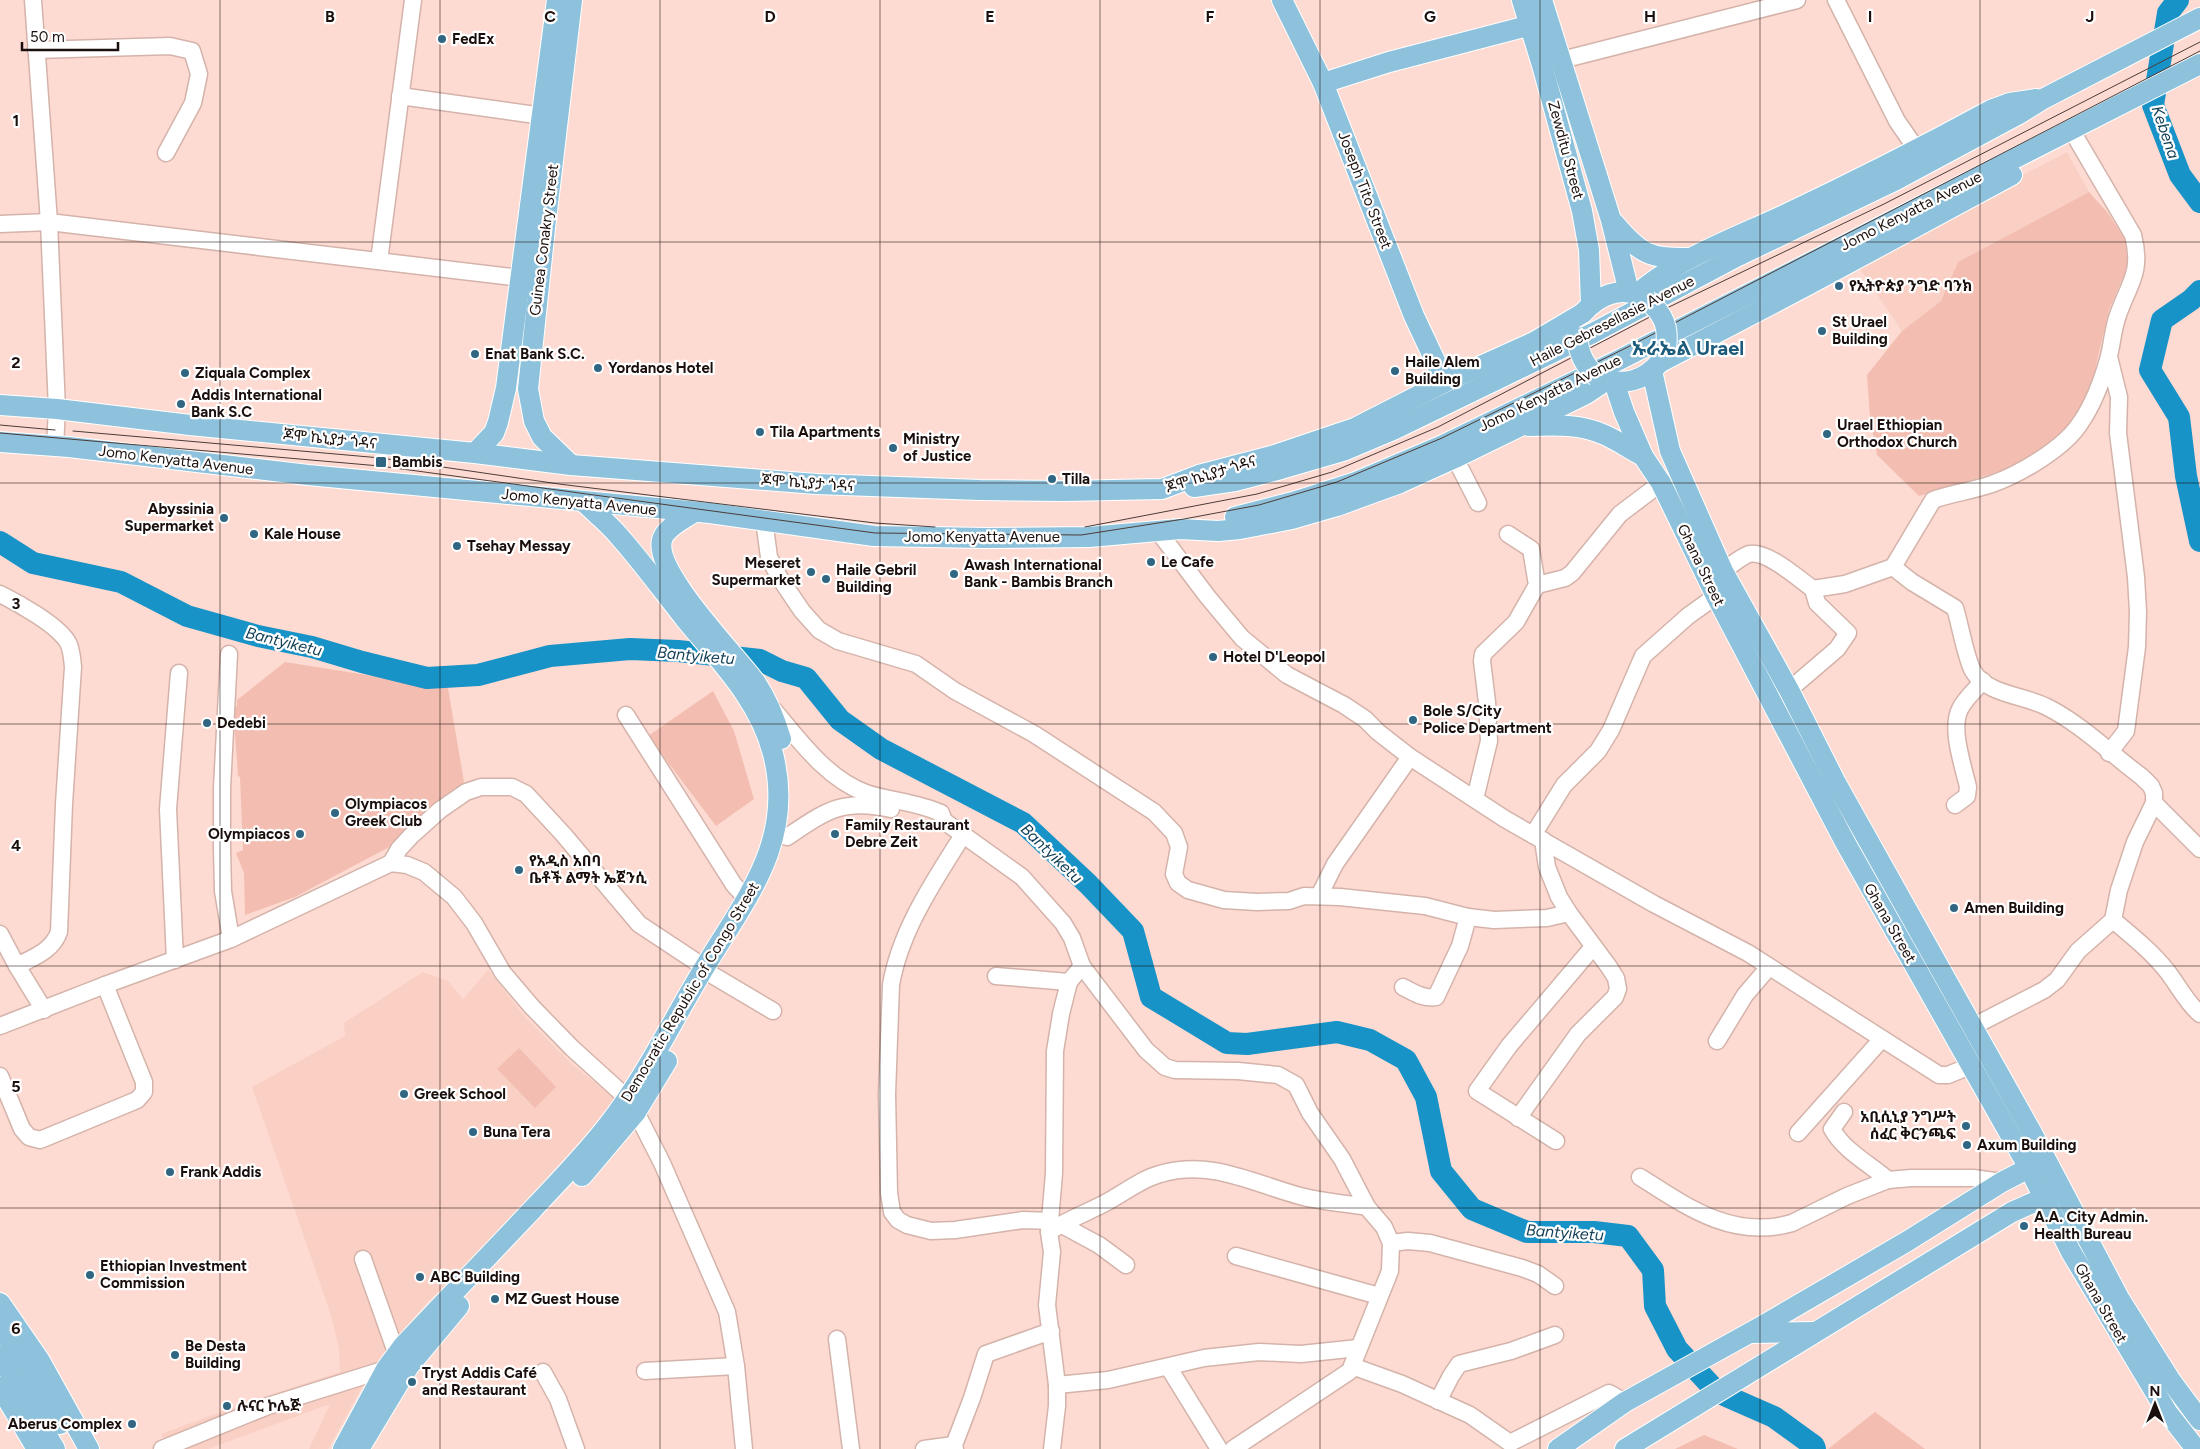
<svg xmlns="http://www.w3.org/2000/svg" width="2200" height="1449" viewBox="0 0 2200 1449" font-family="Figtree,'Noto Sans Ethiopic',sans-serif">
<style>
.built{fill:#facfc4}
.green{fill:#f3beb1}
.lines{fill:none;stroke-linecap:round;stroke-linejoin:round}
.river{stroke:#1793c8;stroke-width:22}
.minor-casing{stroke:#d4b3aa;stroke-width:19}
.major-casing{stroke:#fff;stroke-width:22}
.minor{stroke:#fff;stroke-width:16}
.major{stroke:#8ec2dc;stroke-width:20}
.tram{stroke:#4c3c38;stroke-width:1}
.major-bridge-casing{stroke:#fff;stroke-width:22;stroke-linecap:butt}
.major-bridge{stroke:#8ec2dc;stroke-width:20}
.grid{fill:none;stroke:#1a0f0c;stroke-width:1;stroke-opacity:0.55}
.poi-dot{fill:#316682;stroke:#fff;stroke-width:2}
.labels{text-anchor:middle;stroke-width:4.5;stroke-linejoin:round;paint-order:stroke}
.poi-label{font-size:15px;font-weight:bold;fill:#1a0f0c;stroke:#fff;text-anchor:start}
.street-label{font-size:15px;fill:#1a0f0c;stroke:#fff}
.water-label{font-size:16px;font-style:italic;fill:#103e55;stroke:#fff}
.district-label{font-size:20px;font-weight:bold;fill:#1c5b7a;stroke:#fff}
.grid-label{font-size:16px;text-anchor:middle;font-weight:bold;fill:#1a0f0c;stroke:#fff;stroke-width:4.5;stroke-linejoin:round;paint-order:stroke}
</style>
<rect width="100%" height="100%" fill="#fedbd2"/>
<g class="built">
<polygon points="2067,152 2089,192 1958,262 1941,301 1902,331 1856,263"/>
<polygon points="488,970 526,1018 573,1065 615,1099 550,1184 481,1255 427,1302 382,1356 358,1394 328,1449 309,1449 330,1404 208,1449 169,1449 161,1434 254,1400 340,1372 339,1349 330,1312 252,1087 345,1036 344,1023 423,972 448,981 463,999"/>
</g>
<g class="green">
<polygon points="2089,192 2107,212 2125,239 2128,266 2109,310 2088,399 2065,435 2024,464 1919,496 1877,455 1870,417 1867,375 1902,331 1941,301 1958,262"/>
<polygon points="285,662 448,688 464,782 395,844 295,897 245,915 244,873 236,853 243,850 240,777 238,776 233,707 237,706 237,700"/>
<polygon points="713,691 734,731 754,799 716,826 648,736"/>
<polygon points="519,1048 556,1087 535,1108 497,1069"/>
<polygon points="1875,1412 1925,1449 1828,1449"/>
<polygon points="1704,1435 1738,1449 1675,1449"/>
</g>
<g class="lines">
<g class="river">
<polyline points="2178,0 2168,13 2153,105 2180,175 2200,202"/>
<polyline points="2200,291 2191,300 2162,320 2150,370 2179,417 2186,476 2200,541"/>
<polyline points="0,542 33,563 121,582 187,616 258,636 312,647 362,662 427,678 478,675 550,656 630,649 678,651 760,660 782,671 806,678 840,720 881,749 1023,823 1088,884 1133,931 1151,997 1227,1043 1247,1044 1337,1032 1370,1040 1406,1060 1426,1097 1441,1171 1472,1209 1527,1232 1594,1232 1628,1236 1653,1270 1655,1306 1677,1349 1717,1392 1774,1417 1814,1446 1815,1449"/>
</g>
<defs>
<g id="minor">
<polyline points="33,0 49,222 57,409 55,446"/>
<polyline points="1836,0 1897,121 1917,150"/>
<polyline points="36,50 170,46 192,51 199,74 193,103 166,153"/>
<polyline points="1550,63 1797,0"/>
<polyline points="400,96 543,116"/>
<polyline points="0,224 49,222 521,278"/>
<polyline points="379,261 413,0"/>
<polyline points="2109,357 2119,397 2118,433 2136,577 2138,612 2137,647 2126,731 2109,753"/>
<polyline points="1455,458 1478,503"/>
<polyline points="764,520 769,557 779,577 802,611 819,630 838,641 916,664 955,691 1034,734 1154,812 1174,833 1179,847 1174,874 1178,883 1188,890 1224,900 1257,902 1289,901 1304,896 1340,897 1425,906 1468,917 1494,920 1547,918 1569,913"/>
<polyline points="1158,531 1207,596 1242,638 1287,675 1344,705 1365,719 1378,732 1410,757 1505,819 1654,904 1748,953 1939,1075 1948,1075 1970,1066"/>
<path d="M 1893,567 L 1912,582 L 1955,608 C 1960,624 1966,659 1973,671 C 1987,695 2024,695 2047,707 C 2081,724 2111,754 2142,777 L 2151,786 L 2154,793 L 2154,803 L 2135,842 L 2119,890 L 2113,920 L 2078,951 L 2057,980 L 2044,990 L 1972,1027"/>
<path d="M 1723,571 C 1731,566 1740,557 1749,554 C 1767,550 1799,579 1813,589 L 1845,584 L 1893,567 L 1933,500 C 1952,493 1972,491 1992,484 C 2020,474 2065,448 2081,422 C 2094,403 2103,378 2109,356 C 2112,344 2113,330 2117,318 C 2128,284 2143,274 2133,235 L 2072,131"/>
<polyline points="1537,585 1565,578 1572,573 1620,514 1661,483"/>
<path d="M 0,594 C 18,603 56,624 67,641 C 72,648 72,659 73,667 L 64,804 L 59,932 C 52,951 34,957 17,966 L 44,1010"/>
<polyline points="229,654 222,788 222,849 223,891 231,939"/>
<polyline points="1789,690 1837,649 1848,633 1817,603 1813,589"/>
<path d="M 773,709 C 799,740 827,779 866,793 C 891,801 917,802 941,813 L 944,821 L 1022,877 L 1063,923 L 1072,938 L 1082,966 L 1069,982 L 1061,1014 L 1055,1051 L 1054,1173 L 1049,1232 L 1052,1252 L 1047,1305 L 1057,1385 L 1057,1406 L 1052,1449"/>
<polyline points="626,715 734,885 747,899"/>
<polyline points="1475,799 1489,741 1487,702 1482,661 1483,654 1516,622 1537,585 1531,549 1508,534"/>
<polyline points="2154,803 2200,849"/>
<path d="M 1955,805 L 1967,796 L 1968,787 C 1963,765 1950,729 1960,709 C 1965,699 1975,690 1983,681"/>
<path d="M 963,835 C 934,881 900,931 891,985 L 887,1094 L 889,1193 L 892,1212 L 898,1220 L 907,1225 L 931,1231 L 955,1230 L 1023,1220 L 1052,1221"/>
<polyline points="1533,835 1564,785 1598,751 1611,730 1643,656 1688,616 1716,596"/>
<path d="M 787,837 C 826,811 842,798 891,809"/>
<polyline points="391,863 399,849 411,836 440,810 466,792 481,787 512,787 526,794 563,834 639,924 704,967"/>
<polyline points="1319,896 1335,864 1410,757"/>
<path d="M 2113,920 C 2132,936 2151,951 2167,971 C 2178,985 2186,1002 2200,1014"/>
<polyline points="0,934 17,966"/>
<polyline points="175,960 168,809 179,673"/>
<polyline points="1082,966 1146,1050 1165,1067 1175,1070 1238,1071 1278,1075 1296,1085 1310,1113 1342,1159 1367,1207 1384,1227 1391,1243 1390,1271 1350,1371 1233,1449"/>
<polyline points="714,976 773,1011"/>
<polyline points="996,976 1069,982"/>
<path d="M 1403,987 C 1414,993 1424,999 1436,997 L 1460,946 L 1468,917"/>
<polyline points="0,1026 105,985 231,939 391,863 407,865 424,872 454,897 474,923 503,973 532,1007 572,1048 627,1098 636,1112 662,1163 727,1312 736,1366 744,1449"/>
<polyline points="1717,1041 1745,995 1769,967"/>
<polyline points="0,1076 22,1129 29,1137 40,1140 137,1100 144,1092 144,1082 105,985"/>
<path d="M 1844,1112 L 1832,1129 C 1844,1151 1870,1164 1888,1180"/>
<polyline points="1518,1118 1578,1034 1615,997 1618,989 1616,978 1609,967 1569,913 1559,897 1547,867 1543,840"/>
<polyline points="1798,1133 1881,1040"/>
<polyline points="1556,1141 1477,1091 1509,1046 1593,947"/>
<path d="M 1640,1177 C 1687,1207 1733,1240 1792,1223 L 1847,1196 L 1888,1180 L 1911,1178 L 1973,1178 L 2002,1182"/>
<polyline points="1062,1225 1099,1245 1126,1265"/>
<path d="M 1049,1232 C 1066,1220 1089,1212 1107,1202 C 1124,1193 1141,1179 1160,1174 C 1211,1159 1252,1183 1300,1196 C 1321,1202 1345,1203 1367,1207"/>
<polyline points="1391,1243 1408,1241 1430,1243 1522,1268 1538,1274 1555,1286"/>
<polyline points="1236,1256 1379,1296"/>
<polyline points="363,1259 397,1355 404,1361"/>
<polyline points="837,1339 851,1449"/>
<polyline points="1352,1366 1402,1384 1470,1415 1510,1443 1609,1393 1625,1402"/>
<polyline points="1169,1368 1219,1449"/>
<polyline points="645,1371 736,1366"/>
<polyline points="543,1372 558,1399 576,1449"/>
<polyline points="1057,1385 1108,1380 1204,1358 1259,1352 1301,1354 1358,1348"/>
<polyline points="1438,1401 1451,1376 1459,1364 1511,1351 1555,1335"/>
<polyline points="162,1449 268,1406 386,1369"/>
<polyline points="924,1449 954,1445"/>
<polyline points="955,1449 954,1445 972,1398 986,1354 1051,1331"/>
</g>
<g id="major">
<polyline points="1282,0 1323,83 1414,316 1445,382"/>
<polyline points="1522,0 1542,65 1582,211 1589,250 1591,304"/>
<polyline points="1542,0 1611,220 1629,292"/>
<polyline points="1323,83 1389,62 1543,22"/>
<path d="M 1614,223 C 1640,254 1650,259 1689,258"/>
<path d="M 1637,294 C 1678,258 1735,238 1784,215 C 1854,182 1923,147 1991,110 L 2010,103 L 2036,99"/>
<path d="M 1584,312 C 1598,296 1620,286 1640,296"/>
<polyline points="1661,362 1808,285 2012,175"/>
<polyline points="1652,371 1670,451 1723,571 1789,690 1836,783 2032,1133 2119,1298 2171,1381 2200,1420"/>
<path d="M 1601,378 C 1625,386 1644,381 1660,362"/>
<polyline points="1614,382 1624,412 1643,456 1661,483 1716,596 1846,844 2029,1168 2071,1252 2167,1412 2196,1449"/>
<polyline points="0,405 57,409 190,425 475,453 571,465 816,484 980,490 1064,491 1162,489 1199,475 1275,455 1355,428 1445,382 1534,342 1583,313"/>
<path d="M 1529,426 C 1556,425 1581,424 1605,435 C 1618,441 1630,449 1643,456"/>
<polyline points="0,442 69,447 308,475 710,513 874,536 985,538 1089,537 1180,529 1218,531 1240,529 1292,519 1337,506 1400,483 1455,458 1586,394 1607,380"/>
<polyline points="475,453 494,433 498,422 506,388 557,0"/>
<polyline points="571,465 542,437 534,421 528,389 545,228 572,0"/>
<polyline points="1194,487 1235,481 1281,469 1343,451 1395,429 1593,333 1736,257 1896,180 2019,114 2043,99 2200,18"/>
<path d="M 693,513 C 682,520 665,528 662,540 C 653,572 736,655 756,683 C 768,701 775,719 781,739"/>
<polyline points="1235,517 1293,502 1356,482 1441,446 1617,361 2200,64"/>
<polyline points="582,1176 636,1112 667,1061"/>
<polyline points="0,1303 40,1361 89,1449"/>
<polyline points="2,1329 60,1424"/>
<polyline points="1752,1333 1815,1332"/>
<polyline points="0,1356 55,1449"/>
<polyline points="0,1387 37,1449"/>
<path d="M 343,1449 L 386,1369 L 403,1346 C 446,1301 489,1255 532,1210 C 558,1182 585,1155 608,1125 C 647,1075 673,1019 706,965 C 747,897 795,840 773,754 C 760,701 720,661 686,620 C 663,591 642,562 618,535 C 608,523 595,513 584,502"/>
<polyline points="359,1449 409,1366 459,1306"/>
<polyline points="1558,1449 1625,1402 1762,1326 1906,1242 2002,1182 2039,1163"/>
<polyline points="1625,1449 2012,1212 2055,1193"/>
</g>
</defs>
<use href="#minor" class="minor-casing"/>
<use href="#major" class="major-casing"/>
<use href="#minor" class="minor"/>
<use href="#major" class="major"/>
<g class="tram">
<polyline points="0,425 55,430"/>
<polyline points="73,431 381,458 559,484 875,523 935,527"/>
<polyline points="0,433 380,466 875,533 1081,535 1184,519 1259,505 1337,482 1442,438 1632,345 2200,51"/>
<polyline points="1085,527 1257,494 1332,472 1438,427 1669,307 1884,204 2200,42"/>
</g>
<defs>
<g id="major-bridge">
<path d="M 1647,300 C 1664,314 1669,327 1666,349"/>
<path d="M 1577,337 C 1579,354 1584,365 1597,377"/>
</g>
</defs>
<use href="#major-bridge" class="major-bridge-casing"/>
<use href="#major-bridge" class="major-bridge"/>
</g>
<path class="grid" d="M 220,0 L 220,1449M 440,0 L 440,1449M 660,0 L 660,1449M 880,0 L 880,1449M 1100,0 L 1100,1449M 1320,0 L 1320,1449M 1540,0 L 1540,1449M 1760,0 L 1760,1449M 1980,0 L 1980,1449M 0,242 L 2200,242M 0,483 L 2200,483M 0,724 L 2200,724M 0,966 L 2200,966M 0,1208 L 2200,1208"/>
<g class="poi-dot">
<circle cx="442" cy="39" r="5"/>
<circle cx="1839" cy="286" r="5"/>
<circle cx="1822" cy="331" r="5"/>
<circle cx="475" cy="354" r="5"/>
<circle cx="598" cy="368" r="5"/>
<circle cx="1395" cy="371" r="5"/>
<circle cx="185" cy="373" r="5"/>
<circle cx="181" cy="404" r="5"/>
<circle cx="760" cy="432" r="5"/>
<circle cx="1827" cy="434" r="5"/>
<circle cx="893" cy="448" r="5"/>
<rect x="375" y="456" width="12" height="12" rx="2.5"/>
<circle cx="1052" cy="479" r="5"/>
<circle cx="224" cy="518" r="5"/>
<circle cx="254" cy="534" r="5"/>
<circle cx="457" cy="546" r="5"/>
<circle cx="1151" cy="562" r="5"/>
<circle cx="811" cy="572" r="5"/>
<circle cx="954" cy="574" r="5"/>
<circle cx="826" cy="579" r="5"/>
<circle cx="1213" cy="657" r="5"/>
<circle cx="1413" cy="720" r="5"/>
<circle cx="207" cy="723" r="5"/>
<circle cx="335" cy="813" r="5"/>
<circle cx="300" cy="834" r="5"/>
<circle cx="835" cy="834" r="5"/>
<circle cx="519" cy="870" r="5"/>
<circle cx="1954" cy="908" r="5"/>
<circle cx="404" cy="1094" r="5"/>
<circle cx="1966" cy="1126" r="5"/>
<circle cx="473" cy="1132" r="5"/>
<circle cx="1967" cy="1145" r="5"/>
<circle cx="170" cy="1172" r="5"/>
<circle cx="2024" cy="1226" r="5"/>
<circle cx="90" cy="1275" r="5"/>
<circle cx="420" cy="1277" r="5"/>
<circle cx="495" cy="1299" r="5"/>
<circle cx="175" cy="1355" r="5"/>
<circle cx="412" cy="1382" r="5"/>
<circle cx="227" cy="1406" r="5"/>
<circle cx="132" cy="1424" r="5"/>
</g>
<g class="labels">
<g class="poi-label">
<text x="452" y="44">FedEx</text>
<text x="1849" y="291">የኢትዮጵያ ንግድ ባንክ</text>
<text x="1832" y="327">St Urael<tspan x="1832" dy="17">Building</tspan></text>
<text x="485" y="359">Enat Bank S.C.</text>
<text x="1405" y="367">Haile Alem<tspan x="1405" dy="17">Building</tspan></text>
<text x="608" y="373">Yordanos Hotel</text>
<text x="195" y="378">Ziquala Complex</text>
<text x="191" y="400">Addis International<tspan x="191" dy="17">Bank S.C</tspan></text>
<text x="1837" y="430">Urael Ethiopian<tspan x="1837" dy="17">Orthodox Church</tspan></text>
<text x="770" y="437">Tila Apartments</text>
<text x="903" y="444">Ministry<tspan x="903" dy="17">of Justice</tspan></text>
<text x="392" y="467">Bambis</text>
<text x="1062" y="484">Tilla</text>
<text x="214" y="514" text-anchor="end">Abyssinia<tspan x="214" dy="17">Supermarket</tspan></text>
<text x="264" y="539">Kale House</text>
<text x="467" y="551">Tsehay Messay</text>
<text x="1161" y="567">Le Cafe</text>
<text x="801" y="568" text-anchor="end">Meseret<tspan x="801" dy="17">Supermarket</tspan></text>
<text x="964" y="570">Awash International<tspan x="964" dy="17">Bank - Bambis Branch</tspan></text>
<text x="836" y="575">Haile Gebril<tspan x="836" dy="17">Building</tspan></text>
<text x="1223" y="662">Hotel D'Leopol</text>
<text x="1423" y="716">Bole S/City<tspan x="1423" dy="17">Police Department</tspan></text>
<text x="217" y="728">Dedebi</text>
<text x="345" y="809">Olympiacos<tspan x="345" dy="17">Greek Club</tspan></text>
<text x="845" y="830">Family Restaurant<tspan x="845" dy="17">Debre Zeit</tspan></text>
<text x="290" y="839" text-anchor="end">Olympiacos</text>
<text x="529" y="866">የአዲስ አበባ<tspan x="529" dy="17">ቤቶች ልማት ኤጀንሲ</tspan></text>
<text x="1964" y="913">Amen Building</text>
<text x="414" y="1099">Greek School</text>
<text x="1956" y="1122" text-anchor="end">አቢሲኒያ ንግሥት<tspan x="1956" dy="17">ሰፈር ቅርንጫፍ</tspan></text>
<text x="483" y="1137">Buna Tera</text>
<text x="1977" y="1150">Axum Building</text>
<text x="180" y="1177">Frank Addis</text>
<text x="2034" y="1222">A.A. City Admin.<tspan x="2034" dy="17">Health Bureau</tspan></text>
<text x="100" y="1271">Ethiopian Investment<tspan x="100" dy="17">Commission</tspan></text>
<text x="430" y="1282">ABC Building</text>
<text x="505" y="1304">MZ Guest House</text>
<text x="185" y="1351">Be Desta<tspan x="185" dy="17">Building</tspan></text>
<text x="422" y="1378">Tryst Addis Café<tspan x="422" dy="17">and Restaurant</tspan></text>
<text x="237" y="1411">ሉናር ኮሌጅ</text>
<text x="122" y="1429" text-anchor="end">Aberus Complex</text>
</g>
<g class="street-label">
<text transform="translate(1566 150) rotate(75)" y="5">Zewditu Street</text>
<text transform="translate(1365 190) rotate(69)" y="5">Joseph Tito Street</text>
<text transform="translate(1911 211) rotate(-27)" y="5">Jomo Kenyatta Avenue</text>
<text transform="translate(544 240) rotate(-83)" y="5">Guinea Conakry Street</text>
<text transform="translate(1612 321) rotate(-27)" y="5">Haile Gebresellasie Avenue</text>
<text transform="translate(1550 393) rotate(-26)" y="5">Jomo Kenyatta Avenue</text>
<text transform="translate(330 439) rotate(6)" y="5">ጆሞ ኬኒያታ ጎዳና</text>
<text transform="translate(176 460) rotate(7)" y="5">Jomo Kenyatta Avenue</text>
<text transform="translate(1211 474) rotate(-17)" y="5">ጆሞ ኬኒያታ ጎዳና</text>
<text transform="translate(808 483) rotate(4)" y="5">ጆሞ ኬኒያታ ጎዳና</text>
<text transform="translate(579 502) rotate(6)" y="5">Jomo Kenyatta Avenue</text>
<text x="982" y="542">Jomo Kenyatta Avenue</text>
<text transform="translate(1701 565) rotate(64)" y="5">Ghana Street</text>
<text transform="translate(1890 923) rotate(60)" y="5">Ghana Street</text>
<text transform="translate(690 992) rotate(-59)" y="5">Democratic Republic of Congo Street</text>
<text transform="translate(2101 1303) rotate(60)" y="5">Ghana Street</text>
</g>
<g class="water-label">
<text transform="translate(2166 132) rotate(71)" y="6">Kebena</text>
<text transform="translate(284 641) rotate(14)" y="6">Bantyiketu</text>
<text transform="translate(696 655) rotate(5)" y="6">Bantyiketu</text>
<text transform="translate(1052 853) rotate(44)" y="6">Bantyiketu</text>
<text transform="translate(1565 1232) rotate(4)" y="6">Bantyiketu</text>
</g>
<g class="district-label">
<text x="1688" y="355">ኡራኤል Urael</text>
</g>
</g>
<g class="grid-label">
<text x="330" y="22">B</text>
<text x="550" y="22">C</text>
<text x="770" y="22">D</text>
<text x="990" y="22">E</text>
<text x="1210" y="22">F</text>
<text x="1430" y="22">G</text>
<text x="1650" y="22">H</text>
<text x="1870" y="22">I</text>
<text x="2090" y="22">J</text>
<text x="16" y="126">1</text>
<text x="16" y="368">2</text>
<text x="16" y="609">3</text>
<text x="16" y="851">4</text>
<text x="16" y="1092">5</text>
<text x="16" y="1334">6</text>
</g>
<g transform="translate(2155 1404)" stroke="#ffffff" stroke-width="4" paint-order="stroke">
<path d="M0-4L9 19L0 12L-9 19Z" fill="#1a0f0c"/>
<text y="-8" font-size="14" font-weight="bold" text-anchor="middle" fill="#1a0f0c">N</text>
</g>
<path d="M22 42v8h96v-8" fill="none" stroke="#1a0f0c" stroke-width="2.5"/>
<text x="30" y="42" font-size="15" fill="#1a0f0c" stroke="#ffffff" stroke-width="4" paint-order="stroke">50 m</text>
</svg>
